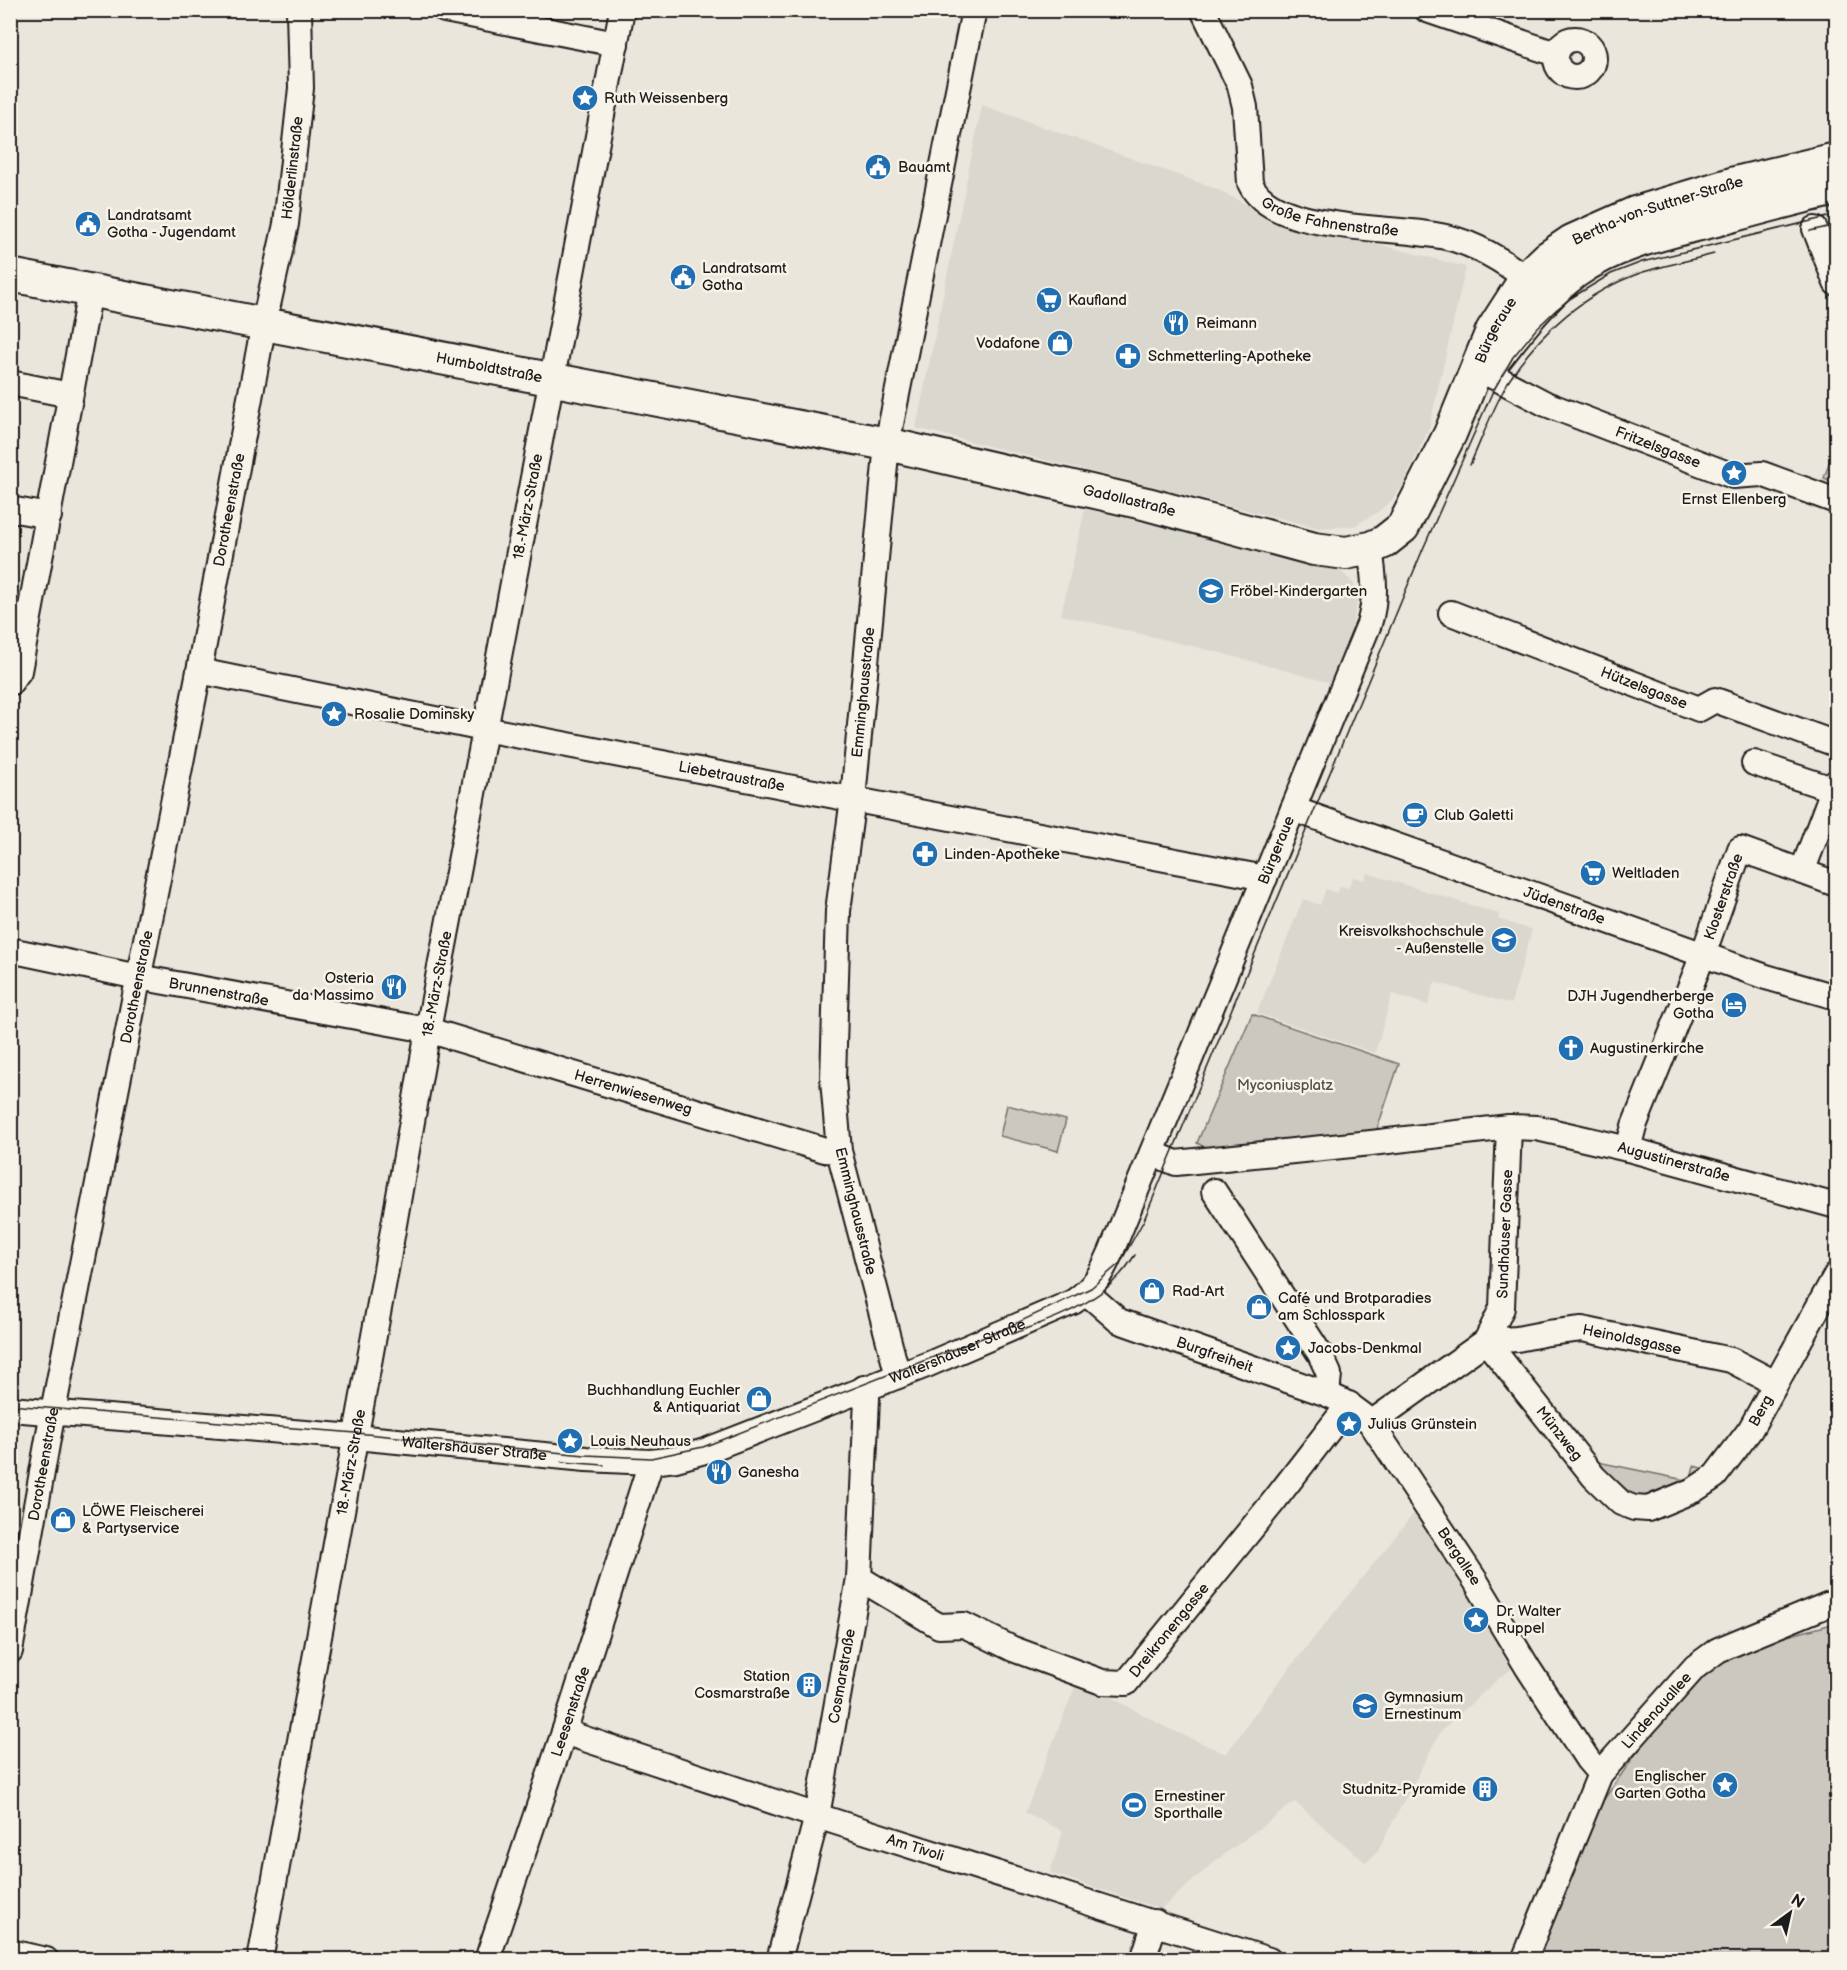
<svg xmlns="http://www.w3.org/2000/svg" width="1847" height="1970" viewBox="0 0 1847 1970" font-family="'Balsamiq Sans',sans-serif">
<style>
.built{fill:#dad7ce}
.green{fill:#ccc8c0;stroke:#74726e;stroke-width:1.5}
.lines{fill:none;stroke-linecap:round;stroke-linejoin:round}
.minor-casing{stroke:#1c1c1c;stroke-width:28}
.major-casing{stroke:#1c1c1c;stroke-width:36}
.minor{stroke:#f7f3e8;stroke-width:24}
.major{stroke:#f7f3e8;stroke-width:32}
.tram{stroke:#1c1c1c;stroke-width:1.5}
.labels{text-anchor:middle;stroke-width:5;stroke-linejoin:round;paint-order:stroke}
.poi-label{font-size:15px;fill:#1c1c1c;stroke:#f7f3e8;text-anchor:start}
.street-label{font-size:15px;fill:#1c1c1c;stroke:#f7f3e8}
.park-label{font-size:15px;fill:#51504d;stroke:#f7f3e8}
</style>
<rect width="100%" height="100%" fill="#eae6dc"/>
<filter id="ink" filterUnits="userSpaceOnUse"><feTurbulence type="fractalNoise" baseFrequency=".0167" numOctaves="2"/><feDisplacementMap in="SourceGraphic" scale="12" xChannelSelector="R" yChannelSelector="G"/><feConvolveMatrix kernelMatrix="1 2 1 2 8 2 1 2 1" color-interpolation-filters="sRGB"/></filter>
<g filter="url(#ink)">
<g class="built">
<polygon points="982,105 1214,188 1267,215 1466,267 1429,428 1403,485 1392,500 1378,512 1354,526 1319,528 916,428"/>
<polygon points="1085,509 1337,567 1354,584 1358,599 1352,627 1331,683 1217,652 1061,615"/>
<polygon points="1367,873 1499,914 1498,919 1532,930 1511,1004 1435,982 1428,1005 1392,994 1375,1053 1257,1013 1303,899 1320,905 1326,889 1337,893 1340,886 1348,888 1353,877 1365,880"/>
<polygon points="1415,1512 1513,1668 1498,1679 1441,1731 1377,1852 1366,1863 1295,1802 1214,1862 1161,1909 1050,1873 1063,1831 1025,1813 1078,1679 1165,1727 1226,1754 1276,1685"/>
</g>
<g class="green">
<polygon points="1836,443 1836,483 1824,478"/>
<polygon points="1252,1014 1399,1064 1375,1135 1208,1149 1197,1143"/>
<polygon points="1007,1105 1066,1120 1058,1151 1000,1136"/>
<polygon points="1593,1461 1690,1481 1694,1466 1708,1470 1683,1488 1679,1482 1651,1493 1653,1500 1642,1503 1619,1483 1615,1488"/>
<polygon points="1836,1623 1836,1959 1535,1960 1593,1815 1635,1755 1691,1685 1722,1660 1751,1646"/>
</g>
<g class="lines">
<defs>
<g id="minor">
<polyline points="445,10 616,44"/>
<path id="s1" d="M 1203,10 L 1240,86 L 1245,107 L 1250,183 C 1273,236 1404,224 1454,239 C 1487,249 1513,268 1540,289"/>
<polyline points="1427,10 1556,54"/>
<circle cx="1575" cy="58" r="19"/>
<polyline points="1815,229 1836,283"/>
<path id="s2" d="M 1485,372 L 1546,404 L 1733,476 L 1762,474 L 1836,501"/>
<polyline points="10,383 70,395"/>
<polyline points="10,509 49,516"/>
<path id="s3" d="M 1451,613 L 1699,709 L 1715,700 L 1836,744"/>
<path id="s4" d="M 199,671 L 484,729 L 1265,878"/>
<polyline points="10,683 19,671 90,291"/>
<polyline points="1754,763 1832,789"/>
<path id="s5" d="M 1293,809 L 1766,977 L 1836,997"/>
<polyline points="1802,872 1836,782"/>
<path id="s6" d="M 10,950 L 138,977 L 428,1030 L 825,1150 L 839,1151"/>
<path id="s7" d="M 1628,1149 L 1634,1126 L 1703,955 L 1740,849 L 1836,884"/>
<path id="s8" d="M 1152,1153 L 1176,1163 L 1371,1143 L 1509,1127 L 1537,1128 L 1628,1149 L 1836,1206"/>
<polyline points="1214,1191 1320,1354 1329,1374 1327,1394"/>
<path id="s9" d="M 1087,1293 L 1119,1321 L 1327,1394 C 1344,1401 1358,1409 1371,1423 L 1475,1580 L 1528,1668 L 1588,1760 L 1600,1774"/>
<path id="s10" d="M 1486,1341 L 1594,1477 L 1621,1503 L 1634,1508 L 1648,1509 L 1694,1490 L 1715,1476 L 1750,1430 L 1836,1275"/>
<path id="s11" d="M 1486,1341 L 1517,1339 L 1548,1333 L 1582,1329 L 1731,1360 L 1775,1383"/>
<path id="s12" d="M 898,1376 L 839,1151 L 833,1079 L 838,911 L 853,798 L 887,444 L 974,10"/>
<path id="s13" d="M 10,1409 L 355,1437 L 586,1459 L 651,1462 L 676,1459 L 705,1451 L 929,1364 L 1073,1302 C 1093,1289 1102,1273 1111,1252 L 1369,624 C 1377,598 1374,575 1370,548"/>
<path id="s14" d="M 1371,1423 L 1486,1341 L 1502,1308 L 1509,1127"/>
<path id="s15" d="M 859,1578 L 939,1626 L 964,1625 L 1013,1649 L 1102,1682 L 1126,1683 L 1274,1501 L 1349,1404"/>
<path id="s16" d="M 10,1651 L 53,1411 L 199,671 L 264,323 L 286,224 L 301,88 L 299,10"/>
<path id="s17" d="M 564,1732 L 817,1816 L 1269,1960"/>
<polyline points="10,1952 46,1960"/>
<path id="s18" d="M 260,1960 L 386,1270 L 428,1030 L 622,10"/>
<path id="s19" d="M 487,1960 L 564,1732 L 651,1462"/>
<path id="s20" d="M 779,1960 L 817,1816 L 859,1578 L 867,1398 L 864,1388"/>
<polyline points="1143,1960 1155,1922"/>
<path id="s21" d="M 1524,1960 L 1600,1774 L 1695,1667 L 1718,1650 L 1827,1605 L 1836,1603"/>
</g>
<g id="major">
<path id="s22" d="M 10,275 L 887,444 L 1147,504 L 1314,549 L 1346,553 L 1370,548 L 1384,542 L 1403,527 L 1450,434 L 1492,331 L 1526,278 L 1547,258 L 1572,241 L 1635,213 L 1735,183 L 1836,159"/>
<path d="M 1494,360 C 1516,332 1546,293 1575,272 C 1615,243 1669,232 1716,220 C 1756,209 1796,198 1836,189"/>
</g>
</defs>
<use href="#minor" class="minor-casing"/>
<use href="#major" class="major-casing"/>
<use href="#minor" class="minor"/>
<use href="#major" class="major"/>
<g class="tram">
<polyline points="1810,231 1836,225"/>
<path d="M 1470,465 C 1482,438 1493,408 1508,382 C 1539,332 1587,291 1643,272 C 1666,265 1691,260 1714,254"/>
<path d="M 1012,1334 C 1062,1315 1105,1303 1135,1255"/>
<polyline points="10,1405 356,1433 585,1455 651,1458 703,1447 1000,1331 1091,1288 1120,1263 1144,1220 1423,549 1492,393 1513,357 1537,328 1557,309 1571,298 1611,274 1642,262 1836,215"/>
<polyline points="562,1462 604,1465"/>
</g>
</g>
</g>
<defs>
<symbol id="sight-disc" viewBox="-11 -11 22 22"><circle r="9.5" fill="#1f6fb2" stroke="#f7f3e8"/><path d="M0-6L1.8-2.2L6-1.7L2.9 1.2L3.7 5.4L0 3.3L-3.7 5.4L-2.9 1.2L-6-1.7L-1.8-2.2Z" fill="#fff"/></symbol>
<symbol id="civic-disc" viewBox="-11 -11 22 22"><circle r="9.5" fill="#1f6fb2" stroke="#f7f3e8"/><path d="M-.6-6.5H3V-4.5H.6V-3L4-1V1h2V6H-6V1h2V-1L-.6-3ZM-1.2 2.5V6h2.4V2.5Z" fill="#fff"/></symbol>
<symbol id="supermarket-disc" viewBox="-11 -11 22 22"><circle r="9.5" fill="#1f6fb2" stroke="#f7f3e8"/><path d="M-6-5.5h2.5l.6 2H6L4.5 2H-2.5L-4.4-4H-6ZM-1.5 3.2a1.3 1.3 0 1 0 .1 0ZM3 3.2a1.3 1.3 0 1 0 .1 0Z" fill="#fff"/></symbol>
<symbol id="restaurant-disc" viewBox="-11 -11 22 22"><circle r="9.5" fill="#1f6fb2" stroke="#f7f3e8"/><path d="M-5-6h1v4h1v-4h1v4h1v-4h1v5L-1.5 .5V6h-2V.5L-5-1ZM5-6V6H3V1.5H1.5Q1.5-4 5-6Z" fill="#fff"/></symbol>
<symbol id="shop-disc" viewBox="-11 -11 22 22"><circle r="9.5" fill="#1f6fb2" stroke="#f7f3e8"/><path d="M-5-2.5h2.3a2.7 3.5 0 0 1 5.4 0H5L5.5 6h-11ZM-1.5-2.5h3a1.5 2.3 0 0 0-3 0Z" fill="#fff"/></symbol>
<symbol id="pharmacy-disc" viewBox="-11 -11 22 22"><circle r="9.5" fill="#1f6fb2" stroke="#f7f3e8"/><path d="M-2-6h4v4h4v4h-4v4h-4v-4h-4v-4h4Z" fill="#fff"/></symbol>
<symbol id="school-disc" viewBox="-11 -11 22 22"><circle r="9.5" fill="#1f6fb2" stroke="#f7f3e8"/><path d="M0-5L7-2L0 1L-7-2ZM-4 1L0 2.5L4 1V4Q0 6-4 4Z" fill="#fff"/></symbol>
<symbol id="cafe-disc" viewBox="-11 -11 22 22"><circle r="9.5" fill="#1f6fb2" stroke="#f7f3e8"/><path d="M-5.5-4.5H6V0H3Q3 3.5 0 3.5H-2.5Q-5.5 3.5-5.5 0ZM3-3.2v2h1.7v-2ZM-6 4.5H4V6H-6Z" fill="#fff"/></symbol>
<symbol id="hotel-disc" viewBox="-11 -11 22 22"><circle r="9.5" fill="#1f6fb2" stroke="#f7f3e8"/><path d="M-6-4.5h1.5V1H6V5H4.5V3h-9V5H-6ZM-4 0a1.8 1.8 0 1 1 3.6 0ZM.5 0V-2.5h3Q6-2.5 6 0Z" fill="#fff"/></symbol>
<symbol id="church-disc" viewBox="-11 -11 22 22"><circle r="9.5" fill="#1f6fb2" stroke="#f7f3e8"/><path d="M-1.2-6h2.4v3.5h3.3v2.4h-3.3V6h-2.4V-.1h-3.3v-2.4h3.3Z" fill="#fff"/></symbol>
<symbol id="building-disc" viewBox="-11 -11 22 22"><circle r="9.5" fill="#1f6fb2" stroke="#f7f3e8"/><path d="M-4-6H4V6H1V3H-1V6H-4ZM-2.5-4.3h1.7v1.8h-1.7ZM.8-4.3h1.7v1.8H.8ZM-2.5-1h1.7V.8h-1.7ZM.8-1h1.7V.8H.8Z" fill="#fff"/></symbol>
<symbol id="stadium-disc" viewBox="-11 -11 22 22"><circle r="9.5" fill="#1f6fb2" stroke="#f7f3e8"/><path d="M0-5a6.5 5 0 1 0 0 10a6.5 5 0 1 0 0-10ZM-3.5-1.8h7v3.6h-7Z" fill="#fff"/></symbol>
</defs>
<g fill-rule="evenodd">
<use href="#sight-disc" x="570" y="83" width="30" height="30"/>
<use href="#civic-disc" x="863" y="152" width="30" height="30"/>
<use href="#civic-disc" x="73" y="209" width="30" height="30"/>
<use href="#civic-disc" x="668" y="262" width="30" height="30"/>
<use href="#supermarket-disc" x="1034" y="285" width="30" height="30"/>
<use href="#restaurant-disc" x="1161" y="308" width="30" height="30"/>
<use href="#shop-disc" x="1045" y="328" width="30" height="30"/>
<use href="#pharmacy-disc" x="1113" y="341" width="30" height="30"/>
<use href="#sight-disc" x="1719" y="458" width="30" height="30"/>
<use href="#school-disc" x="1196" y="576" width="30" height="30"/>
<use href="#sight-disc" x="319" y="699" width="30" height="30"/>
<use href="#cafe-disc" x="1400" y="800" width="30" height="30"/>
<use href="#pharmacy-disc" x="910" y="839" width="30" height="30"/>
<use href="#supermarket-disc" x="1578" y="858" width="30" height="30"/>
<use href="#school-disc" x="1489" y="925" width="30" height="30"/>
<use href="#restaurant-disc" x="379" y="972" width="30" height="30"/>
<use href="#hotel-disc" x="1719" y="990" width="30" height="30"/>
<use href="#church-disc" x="1556" y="1033" width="30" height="30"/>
<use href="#shop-disc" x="1137" y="1276" width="30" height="30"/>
<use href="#shop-disc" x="1244" y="1292" width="30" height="30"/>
<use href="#sight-disc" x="1273" y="1333" width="30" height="30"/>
<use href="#shop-disc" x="744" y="1384" width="30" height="30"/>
<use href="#sight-disc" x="1334" y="1409" width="30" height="30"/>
<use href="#sight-disc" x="555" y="1426" width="30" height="30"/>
<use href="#restaurant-disc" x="704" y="1457" width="30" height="30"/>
<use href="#shop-disc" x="48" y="1505" width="30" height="30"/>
<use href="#sight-disc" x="1461" y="1605" width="30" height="30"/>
<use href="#building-disc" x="794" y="1670" width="30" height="30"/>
<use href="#school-disc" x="1350" y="1691" width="30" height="30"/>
<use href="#sight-disc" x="1710" y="1770" width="30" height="30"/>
<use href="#building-disc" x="1470" y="1774" width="30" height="30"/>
<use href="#stadium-disc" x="1119" y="1790" width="30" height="30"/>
</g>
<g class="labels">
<g class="poi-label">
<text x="604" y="103">Ruth Weissenberg</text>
<text x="898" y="172">Bauamt</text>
<text x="107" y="220">Landratsamt<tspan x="107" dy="17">Gotha - Jugendamt</tspan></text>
<text x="702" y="273">Landratsamt<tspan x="702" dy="17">Gotha</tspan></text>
<text x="1068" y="305">Kaufland</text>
<text x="1196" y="328">Reimann</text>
<text x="1040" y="348" text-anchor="end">Vodafone</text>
<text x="1148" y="361">Schmetterling-Apotheke</text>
<text x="1734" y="504" text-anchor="middle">Ernst Ellenberg</text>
<text x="1230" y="596">Fröbel-Kindergarten</text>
<text x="354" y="719">Rosalie Dominsky</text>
<text x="1434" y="820">Club Galetti</text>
<text x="944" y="859">Linden-Apotheke</text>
<text x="1612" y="878">Weltladen</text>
<text x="1484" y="936" text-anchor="end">Kreisvolkshochschule<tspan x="1484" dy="17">- Außenstelle</tspan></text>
<text x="374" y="983" text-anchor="end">Osteria<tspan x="374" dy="17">da Massimo</tspan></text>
<text x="1714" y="1001" text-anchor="end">DJH Jugendherberge<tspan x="1714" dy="17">Gotha</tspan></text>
<text x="1590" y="1053">Augustinerkirche</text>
<text x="1172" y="1296">Rad-Art</text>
<text x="1278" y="1303">Café und Brotparadies<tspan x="1278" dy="17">am Schlosspark</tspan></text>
<text x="1308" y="1353">Jacobs-Denkmal</text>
<text x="740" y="1395" text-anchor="end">Buchhandlung Euchler<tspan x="740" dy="17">&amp; Antiquariat</tspan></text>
<text x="1368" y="1429">Julius Grünstein</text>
<text x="590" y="1446">Louis Neuhaus</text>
<text x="738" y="1477">Ganesha</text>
<text x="82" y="1516">LÖWE Fleischerei<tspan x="82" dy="17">&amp; Partyservice</tspan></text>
<text x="1496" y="1616">Dr. Walter<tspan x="1496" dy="17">Ruppel</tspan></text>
<text x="790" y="1681" text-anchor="end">Station<tspan x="790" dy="17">Cosmarstraße</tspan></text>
<text x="1384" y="1702">Gymnasium<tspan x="1384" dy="17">Ernestinum</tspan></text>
<text x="1706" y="1781" text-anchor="end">Englischer<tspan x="1706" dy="17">Garten Gotha</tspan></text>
<text x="1466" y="1794" text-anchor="end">Studnitz-Pyramide</text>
<text x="1154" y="1801">Ernestiner<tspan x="1154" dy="17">Sporthalle</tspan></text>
</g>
<g class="street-label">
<text dy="5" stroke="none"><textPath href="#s16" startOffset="1510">Hölderlinstraße</textPath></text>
<text dy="5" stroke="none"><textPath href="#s22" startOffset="1858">Bertha-von-Suttner-Straße</textPath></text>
<text dy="5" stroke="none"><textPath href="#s1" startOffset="274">Große Fahnenstraße</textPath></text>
<text dy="5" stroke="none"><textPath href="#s22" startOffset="1647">Bürgeraue</textPath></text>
<text dy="5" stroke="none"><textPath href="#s22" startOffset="488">Humboldtstraße</textPath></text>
<text dy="5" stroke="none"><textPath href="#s2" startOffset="189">Fritzelsgasse</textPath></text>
<text dy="5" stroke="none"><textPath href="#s22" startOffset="1142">Gadollastraße</textPath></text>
<text dy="5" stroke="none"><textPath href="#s18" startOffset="1478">18.-März-Straße</textPath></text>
<text dy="5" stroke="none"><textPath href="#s16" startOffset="1162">Dorotheenstraße</textPath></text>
<text dy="5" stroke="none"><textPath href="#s3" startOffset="207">Hützelsgasse</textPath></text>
<text dy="5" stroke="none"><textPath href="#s12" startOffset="693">Emminghausstraße</textPath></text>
<text dy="5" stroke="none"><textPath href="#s4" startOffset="543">Liebetraustraße</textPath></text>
<text dy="5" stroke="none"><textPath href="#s13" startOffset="1594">Bürgeraue</textPath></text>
<text dy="5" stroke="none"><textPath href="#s7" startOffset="270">Klosterstraße</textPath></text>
<text dy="5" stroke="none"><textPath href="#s5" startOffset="288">Jüdenstraße</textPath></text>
<text dy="5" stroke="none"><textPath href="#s18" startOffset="992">18.-März-Straße</textPath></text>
<text dy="5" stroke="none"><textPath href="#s16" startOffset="676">Dorotheenstraße</textPath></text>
<text dy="5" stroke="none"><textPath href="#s6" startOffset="213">Brunnenstraße</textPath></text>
<text dy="5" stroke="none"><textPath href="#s6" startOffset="640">Herrenwiesenweg</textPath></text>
<text dy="5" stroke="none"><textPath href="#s8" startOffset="530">Augustinerstraße</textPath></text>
<text transform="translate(856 1211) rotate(76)" y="5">Emminghausstraße</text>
<text dy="5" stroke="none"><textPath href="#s14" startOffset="252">Sundhäuser Gasse</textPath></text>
<text dy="5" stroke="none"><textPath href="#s11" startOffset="148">Heinoldsgasse</textPath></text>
<text dy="5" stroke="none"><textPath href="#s13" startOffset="970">Waltershäuser Straße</textPath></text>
<text dy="5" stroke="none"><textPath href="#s9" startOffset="144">Burgfreiheit</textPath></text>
<text dy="5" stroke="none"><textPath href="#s10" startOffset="394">Berg</textPath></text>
<text dy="5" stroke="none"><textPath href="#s10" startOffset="118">Münzweg</textPath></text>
<text dy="5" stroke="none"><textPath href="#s13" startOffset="466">Waltershäuser Straße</textPath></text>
<text dy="5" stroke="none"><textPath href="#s18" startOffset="506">18.-März-Straße</textPath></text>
<text dy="5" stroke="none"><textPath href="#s16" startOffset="190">Dorotheenstraße</textPath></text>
<text dy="5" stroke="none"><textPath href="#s9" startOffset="476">Bergallee</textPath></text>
<text dy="5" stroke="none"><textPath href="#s15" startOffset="360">Dreikronengasse</textPath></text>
<text dy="5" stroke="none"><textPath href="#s20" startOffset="291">Cosmarstraße</textPath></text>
<text dy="5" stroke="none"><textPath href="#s21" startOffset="286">Lindenauallee</textPath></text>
<text dy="5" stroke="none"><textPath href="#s19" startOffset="262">Leesenstraße</textPath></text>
<text dy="5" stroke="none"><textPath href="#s17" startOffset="370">Am Tivoli</textPath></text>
</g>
<g class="park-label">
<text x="1285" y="1090">Myconiusplatz</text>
</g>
</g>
<rect width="1847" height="1970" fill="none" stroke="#f7f3e8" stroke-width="36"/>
<rect x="18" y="18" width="1811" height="1934" fill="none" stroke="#1c1c1c" stroke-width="2" filter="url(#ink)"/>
<g transform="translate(1790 1913) rotate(33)" stroke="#f7f3e8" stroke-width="4.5" paint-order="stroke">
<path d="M0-4.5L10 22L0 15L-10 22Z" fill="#1c1c1c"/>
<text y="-9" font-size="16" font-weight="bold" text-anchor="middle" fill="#1c1c1c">N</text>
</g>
</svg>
